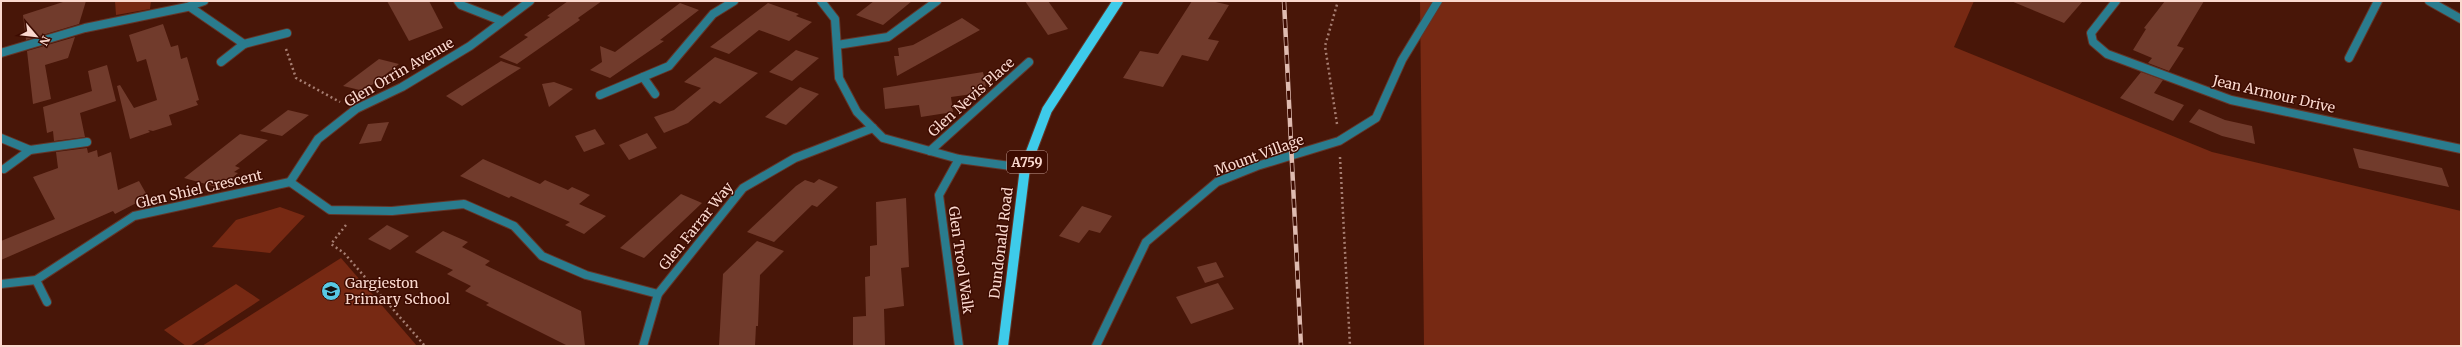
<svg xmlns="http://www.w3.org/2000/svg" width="2462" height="347" viewBox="0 0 2462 347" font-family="Merriweather,serif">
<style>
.green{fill:#772913}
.building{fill:#713b2c}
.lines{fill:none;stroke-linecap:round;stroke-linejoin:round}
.service-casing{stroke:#643528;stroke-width:10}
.minor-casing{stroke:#643528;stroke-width:10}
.primary-casing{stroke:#643528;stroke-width:12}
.path{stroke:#a67d71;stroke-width:2.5;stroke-dasharray:2 3;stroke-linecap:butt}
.service{stroke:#2a7c8e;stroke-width:8}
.minor{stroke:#2a7c8e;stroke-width:8}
.primary{stroke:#3ecbea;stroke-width:10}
.rail-casing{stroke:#dfbbb0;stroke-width:4.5}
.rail{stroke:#3d0b00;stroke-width:3;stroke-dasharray:9;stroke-linecap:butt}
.labels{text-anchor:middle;stroke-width:3;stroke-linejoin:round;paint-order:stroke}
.shield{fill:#3d0b00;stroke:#c19a90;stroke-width:1}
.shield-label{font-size:13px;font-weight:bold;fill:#fad8ce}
.street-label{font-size:14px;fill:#fad8ce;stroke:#3d0b00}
.poi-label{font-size:14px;fill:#fad8ce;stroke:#3d0b00;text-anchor:start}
</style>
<rect width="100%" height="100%" fill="#481608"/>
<g class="green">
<polygon points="115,1 151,1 150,9 116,15"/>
<polygon points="1420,1 1974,1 1954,47 2212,152 2461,211 2461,346 1424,346"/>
<polygon points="280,207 305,216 270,253 212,247 236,220"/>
<polygon points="341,258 417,346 202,346"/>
<polygon points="236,284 260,300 190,346 186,346 164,330"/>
</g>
<g class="building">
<polygon points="66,1 86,1 79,24 26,40 23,15"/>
<polygon points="387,1 429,1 443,28 409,41"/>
<polygon points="568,1 602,1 578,18 580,20 517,64 499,57 528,37 524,35 550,17 547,16"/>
<polygon points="874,1 912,1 883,25 856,15"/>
<polygon points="1025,1 1048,1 1068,29 1048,35"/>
<polygon points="1192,1 1211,1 1229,5 1208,39 1219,41 1208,61 1182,55 1163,87 1123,78 1140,51 1158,54"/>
<polygon points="2011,1 2083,1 2064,23"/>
<polygon points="2165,1 2204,1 2177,46 2184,48 2169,71 2148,63 2152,58 2133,50 2146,29 2144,28"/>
<polygon points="680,3 699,10 660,40 664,41 610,78 590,70 602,62 600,46 615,52"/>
<polygon points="768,3 799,14 796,16 812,22 789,41 759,30 729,54 710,47"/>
<polygon points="962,18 980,30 897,76 894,56 899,56 898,48 913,45"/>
<polygon points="163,24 171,47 178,45 181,59 187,57 199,100 196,101 198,105 169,115 172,125 153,131 148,130 150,132 130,139 117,86 120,85 134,108 157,100 146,59 137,62 129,35"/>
<polygon points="75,37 68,58 45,65 51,99 33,104 27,51"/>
<polygon points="796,50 819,58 792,81 769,72"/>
<polygon points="715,57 758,73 720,104 714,101 688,123 664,133 654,117 674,110 701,88 684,82"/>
<polygon points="379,59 399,64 364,91 343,86"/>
<polygon points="501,61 521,68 462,106 446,96"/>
<polygon points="107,65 116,101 80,113 85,137 54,141 53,131 47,133 43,107 92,91 88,71"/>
<polygon points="983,72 987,92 951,97 953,112 921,117 919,105 885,109 883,88"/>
<polygon points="2141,72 2163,80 2154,93 2184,105 2173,121 2120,98"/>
<polygon points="554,82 573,89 549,107 542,84"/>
<polygon points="800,87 819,94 786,125 765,117"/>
<polygon points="2199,109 2225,120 2252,126 2255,144 2222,136 2189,122"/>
<polygon points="288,110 309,115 282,136 260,131"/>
<polygon points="389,122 381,141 359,144 368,124"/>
<polygon points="595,129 605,144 584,152 575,136"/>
<polygon points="647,133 657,148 629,160 619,145"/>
<polygon points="240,134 268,140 235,166 240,168 234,172 238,173 220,188 184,178"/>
<polygon points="87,148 88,153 97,150 98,157 111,152 118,190 139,181 148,197 115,214 113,211 1,260 1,241 55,219 33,177 58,168 56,152"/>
<polygon points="2353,148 2442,168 2449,187 2359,168"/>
<polygon points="483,159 540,184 545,180 568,190 572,187 590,195 579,204 606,216 584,234 565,225 570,222 511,196 509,198 460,176"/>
<polygon points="819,179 838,187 817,207 812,205 774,242 747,232 796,186 805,180 814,183"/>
<polygon points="681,194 702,203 644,258 620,248"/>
<polygon points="906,198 909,267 901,268 904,306 884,309 885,346 853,346 853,317 866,316 865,277 870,276 870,246 877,245 876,202"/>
<polygon points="1082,206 1112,216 1100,233 1089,230 1079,243 1059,236"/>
<polygon points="387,225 409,236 390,250 368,239"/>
<polygon points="443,231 468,242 462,247 490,261 485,265 581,311 585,346 568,346 486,305 489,303 465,291 471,286 447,274 453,270 415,252"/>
<polygon points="757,241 784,251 760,275 758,326 756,326 755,346 719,346 723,274"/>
<polygon points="1216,262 1224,277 1205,283 1197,267"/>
<polygon points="1218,283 1234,309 1191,324 1176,297"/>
</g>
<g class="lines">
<defs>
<polyline id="service" points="1096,346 1146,242 1217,182 1257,166 1339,141 1376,118 1402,60 1438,1"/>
<g id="minor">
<polyline points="458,1 461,5 502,21"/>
<polyline points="530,1 470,46 402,87 356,109 318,139 290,182 330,210 392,211 464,204 514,226 542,256 586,275 658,294"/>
<polyline points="821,1 835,19 839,78 857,112 883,138 959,159 1025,168"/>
<polyline points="2116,1 2091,33 2093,42 2107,54 2231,100 2461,149"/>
<polyline points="2429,1 2461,19"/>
<polyline points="190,7 244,44 287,33"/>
<polyline points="837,45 888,37 937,1"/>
<polyline points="1,53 85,28 187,7 204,1"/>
<polyline points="2349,58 2378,1"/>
<polyline points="221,62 244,44"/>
<polyline points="643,77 655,94"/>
<polyline points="600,95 669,66 713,14 734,1"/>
<polyline points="1,138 30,150 87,142"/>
<polyline points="930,151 1029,62"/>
<polyline points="959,159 939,195 959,346"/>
<polyline points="4,169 30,150"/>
<polyline points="36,280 47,302"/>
<polyline points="1,284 36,280 134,216 290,182"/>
<polyline points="643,346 658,294 743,188 795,158 873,128"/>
</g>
<polyline id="primary" points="1003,346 1025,168 1047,110 1118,1"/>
</defs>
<use href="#service" class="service-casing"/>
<use href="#minor" class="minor-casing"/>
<use href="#primary" class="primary-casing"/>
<g class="path">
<polyline points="286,49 296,78 340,102"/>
<polyline points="1337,124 1325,46 1338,1"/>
<polyline points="1340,157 1350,346"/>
<polyline points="346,225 331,244 344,253 425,346"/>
</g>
<use href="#service" class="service"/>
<use href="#minor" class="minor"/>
<use href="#primary" class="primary"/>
<defs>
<polyline id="rail" points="1284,1 1301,346"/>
</defs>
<use href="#rail" class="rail-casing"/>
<use href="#rail" class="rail"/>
</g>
<defs>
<symbol id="school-disc" viewBox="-11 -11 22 22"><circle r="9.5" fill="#58c9e4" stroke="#3d0b00"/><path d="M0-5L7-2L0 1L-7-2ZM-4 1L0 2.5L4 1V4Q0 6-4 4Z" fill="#111"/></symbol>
</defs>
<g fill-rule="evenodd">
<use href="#school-disc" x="320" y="280" width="22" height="22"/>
</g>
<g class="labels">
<rect class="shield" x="1007" y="151" width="40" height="22" rx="3"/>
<g class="shield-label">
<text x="1027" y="167">A759</text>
</g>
<g class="street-label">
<text transform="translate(399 72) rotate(-30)" y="5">Glen Orrin Avenue</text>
<text transform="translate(2274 94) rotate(13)" y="5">Jean Armour Drive</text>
<text transform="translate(971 97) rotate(-42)" y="5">Glen Nevis Place</text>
<text transform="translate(1259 155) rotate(-20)" y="5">Mount Village</text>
<text transform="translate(199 189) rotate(-13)" y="5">Glen Shiel Crescent</text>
<text transform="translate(696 226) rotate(-51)" y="5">Glen Farrar Way</text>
<text transform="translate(1001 243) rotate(-83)" y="5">Dundonald Road</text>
<text transform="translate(961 260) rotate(82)" y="5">Glen Trool Walk</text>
</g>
<g class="poi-label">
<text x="345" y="288">Gargieston<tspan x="345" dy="16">Primary School</tspan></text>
</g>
</g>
<rect width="2462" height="347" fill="none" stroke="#fad8ce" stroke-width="4"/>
<g transform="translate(36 36) rotate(118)" stroke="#3d0b00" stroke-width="3" paint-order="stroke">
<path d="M0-3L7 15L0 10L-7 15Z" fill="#fad8ce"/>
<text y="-6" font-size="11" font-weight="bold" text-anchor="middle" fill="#fad8ce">N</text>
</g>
</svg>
